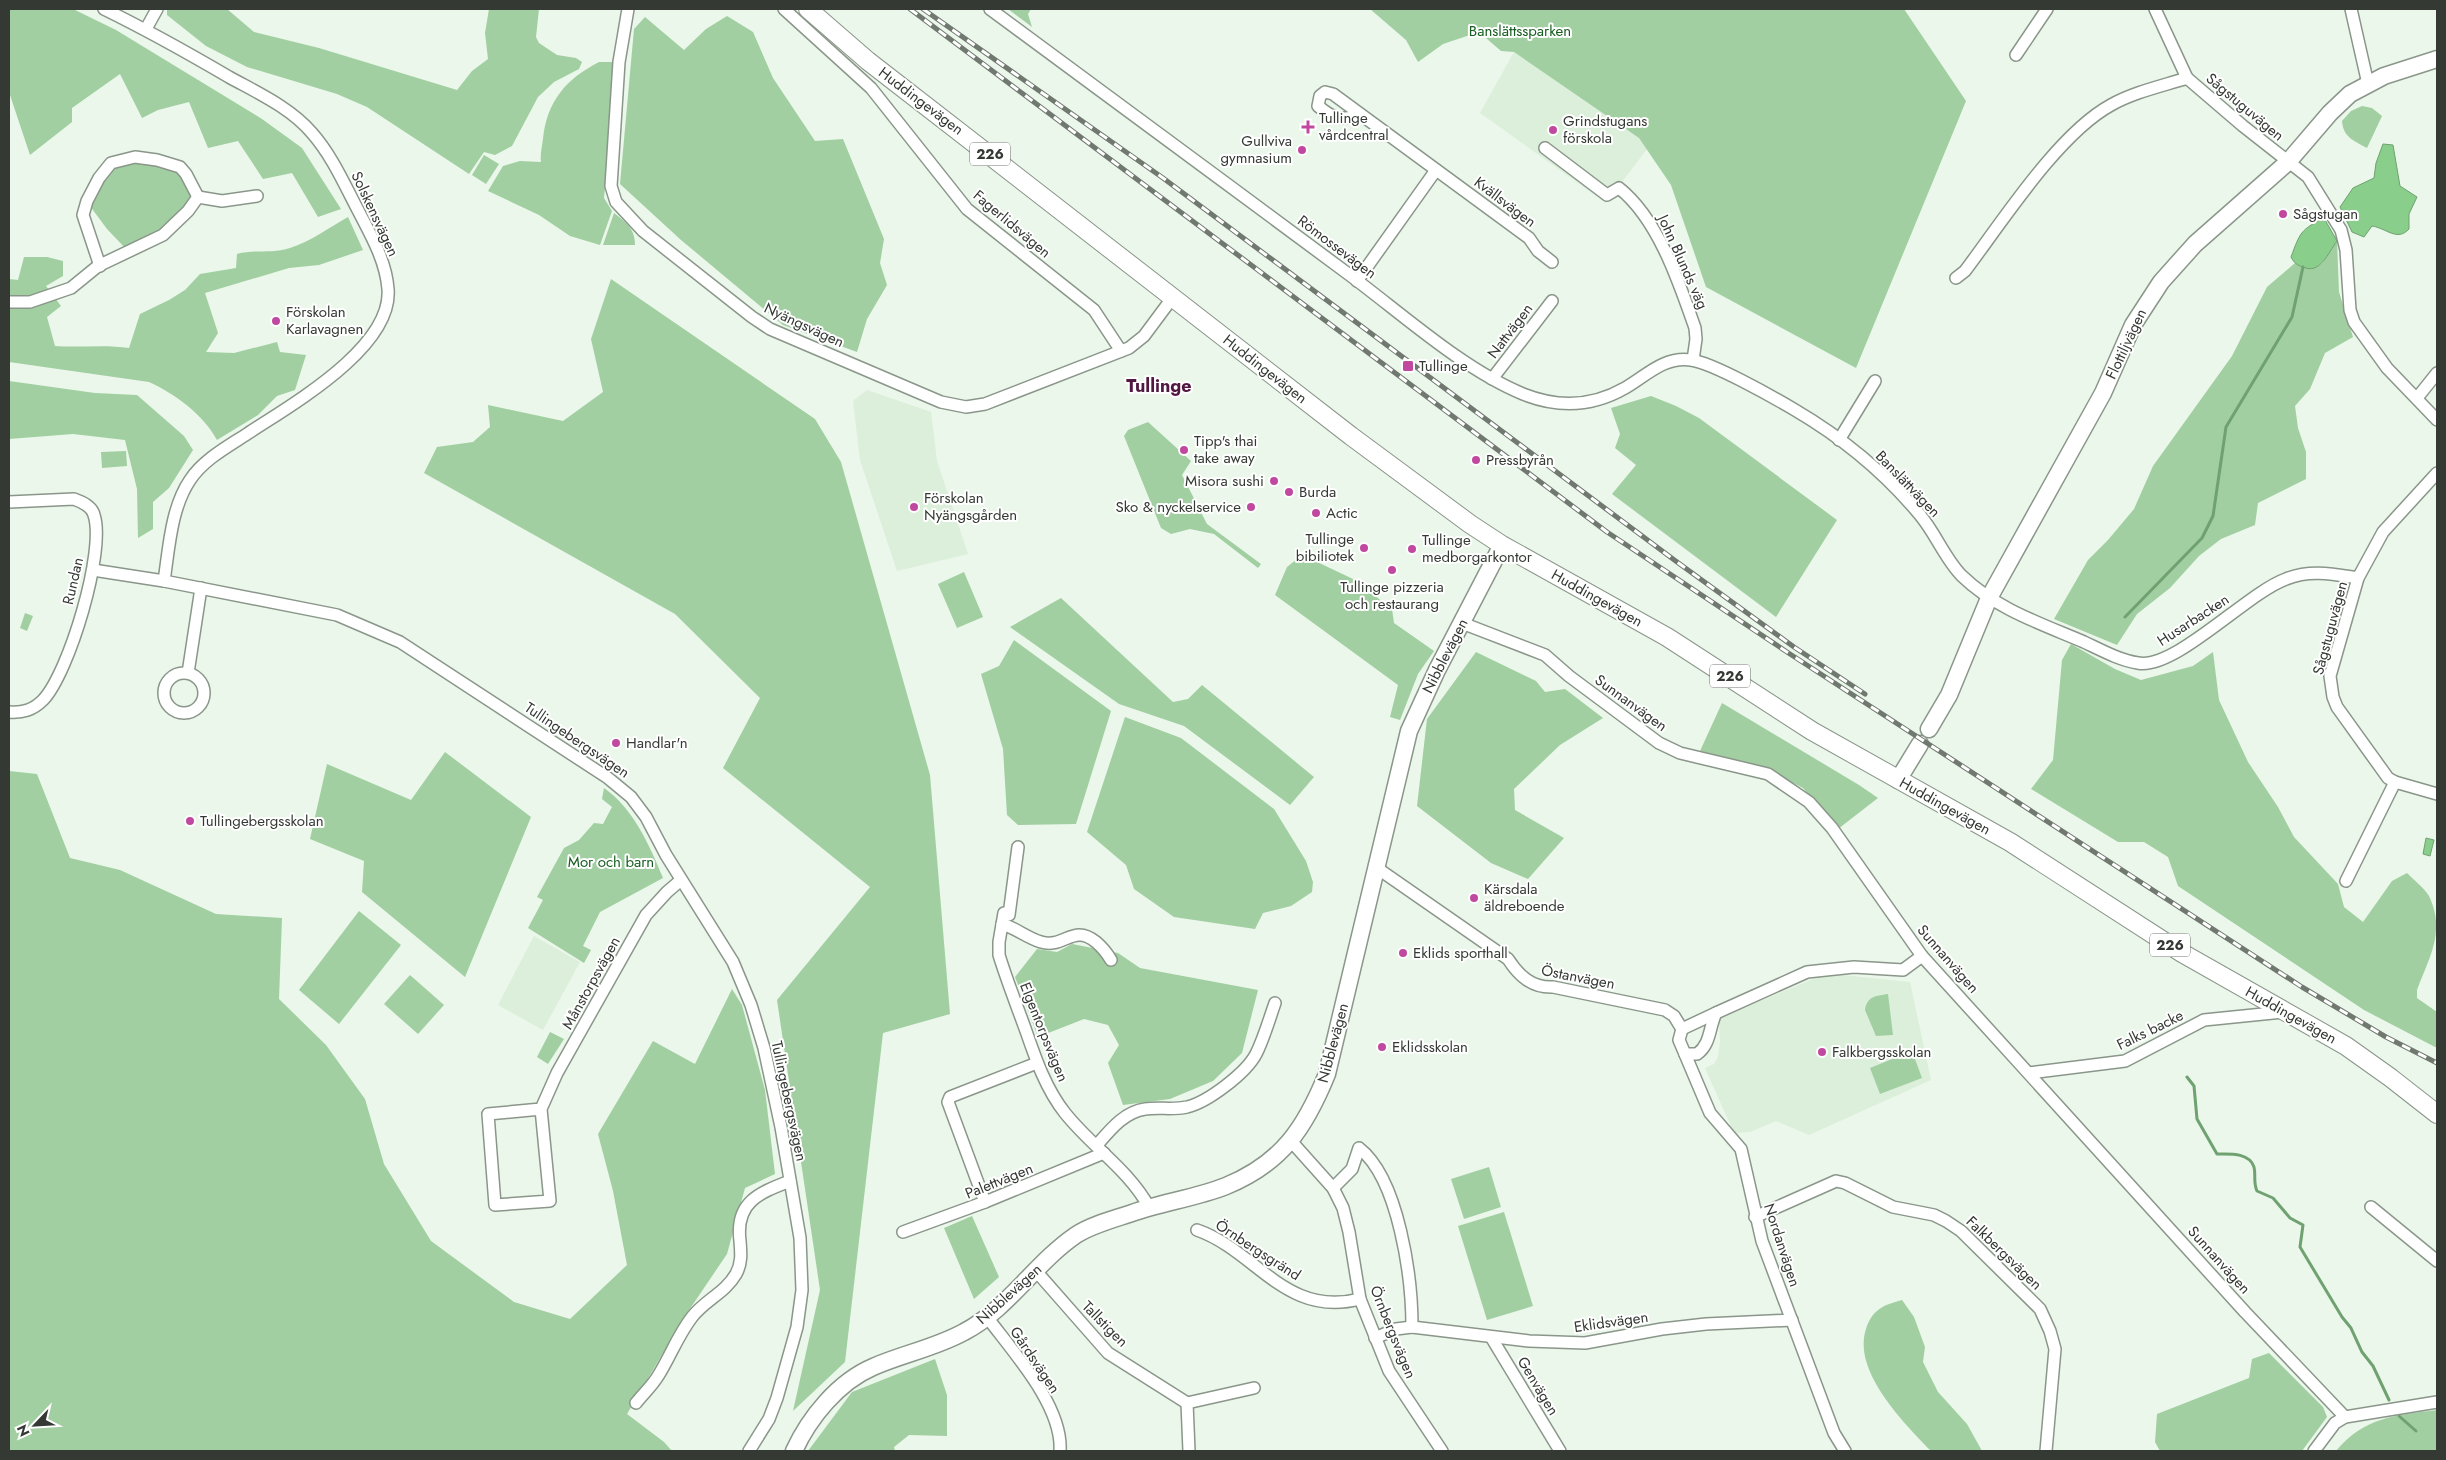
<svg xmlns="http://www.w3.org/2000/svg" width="2446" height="1460" viewBox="0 0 2446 1460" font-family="Jost,sans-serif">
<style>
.built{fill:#dcefdb}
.green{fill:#a1cfa1}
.water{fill:#89ce8b;stroke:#70a171}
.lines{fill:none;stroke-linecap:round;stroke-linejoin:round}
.stream{stroke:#70a171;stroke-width:3}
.street-casing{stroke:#8a968a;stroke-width:14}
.secondary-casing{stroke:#8a968a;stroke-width:19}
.primary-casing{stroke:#8a968a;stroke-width:20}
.street{stroke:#fff;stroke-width:11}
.secondary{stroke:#fff;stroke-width:16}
.primary{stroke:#fff;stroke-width:18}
.rail-casing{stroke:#707870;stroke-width:5}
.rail{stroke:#fff;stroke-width:3;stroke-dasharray:9;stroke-linecap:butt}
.poi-dot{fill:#c0499f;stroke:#fff;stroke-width:2}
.labels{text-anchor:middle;stroke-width:4;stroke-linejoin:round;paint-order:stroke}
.shield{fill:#fff;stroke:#717471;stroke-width:1}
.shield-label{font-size:14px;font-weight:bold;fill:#343934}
.park-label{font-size:15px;fill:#165d1f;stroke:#fff}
.street-label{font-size:15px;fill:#343934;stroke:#fff}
.poi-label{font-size:15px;fill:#343934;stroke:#fff;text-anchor:start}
.quarter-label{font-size:18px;font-weight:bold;fill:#511841;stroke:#fff}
</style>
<rect width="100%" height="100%" fill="#eaf7ea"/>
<g class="built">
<polygon points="1514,52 1639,138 1647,149 1606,203 1480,113"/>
<polygon points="867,390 931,412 937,461 968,554 897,571 860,460 853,401"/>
<polygon points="534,936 580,962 543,1030 498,1005"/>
<polygon points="1842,975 1910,982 1931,1080 1809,1135 1776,1121 1750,1132 1734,1133 1705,1068 1714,1064 1718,1057 1720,1041 1719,1018 1818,977"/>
</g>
<g class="green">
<polygon points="9,9 73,9 116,30 262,119 302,148 341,209 318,217 292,173 263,179 238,141 208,148 189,102 158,110 142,118 120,74 72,108 72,122 30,155 9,92"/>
<polygon points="167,9 227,9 254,32 319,48 457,90 472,71 488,59 485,33 489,9 539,9 536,37 539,43 557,55 576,58 582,62 579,69 554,82 538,97 512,146 495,155 484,152 469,174 367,107 337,94 247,67 206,46 167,15"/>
<polygon points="1008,9 1031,9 1028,14 1032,27"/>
<polygon points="1370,9 1904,9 1966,101 1856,368 1706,287 1671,185 1639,138 1514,52 1501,51 1479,32 1443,44 1418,62 1406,40"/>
<polygon points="727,16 753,32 773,78 815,141 843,139 884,239 880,263 887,285 867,319 857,352 783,325 681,240 620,184 634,29 645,17 684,50 706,29"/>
<path d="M 599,62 L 619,62 L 611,186 L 605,187 L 604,198 L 612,211 L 600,245 L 570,236 L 539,215 L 488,191 L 503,166 L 520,161 L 541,162 C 540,155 542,146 543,139 C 547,101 566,79 599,62 Z"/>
<path d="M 2362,106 L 2372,108 L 2382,116 L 2367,148 C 2354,141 2343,137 2342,121 L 2351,111 Z"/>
<polygon points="484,155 499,164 486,184 472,175"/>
<path d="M 134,160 C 161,166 190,166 191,200 L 159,235 L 128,251 L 107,229 L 90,206 L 110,169 Z"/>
<path d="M 614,213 C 627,223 635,229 635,245 L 603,245 Z"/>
<path d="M 348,217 L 363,250 L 319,265 L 289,268 L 205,293 L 218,333 L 206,352 L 234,353 L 277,342 L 280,352 L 306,355 L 295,390 L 277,396 L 258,415 L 217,440 C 203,414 175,394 149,382 L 9,362 L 9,279 L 18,280 L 24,257 L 47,257 L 63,261 L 63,276 L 46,286 L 61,306 L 47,317 L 55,346 C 80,348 104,344 129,348 L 140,314 L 169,300 L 185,290 L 200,274 L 236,268 L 237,254 C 255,249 272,254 290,248 C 310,242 330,227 348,217 Z"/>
<path d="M 2337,241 L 2339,292 L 2353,337 L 2325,353 L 2310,389 L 2295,406 L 2298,428 L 2306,452 L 2306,479 L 2258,503 L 2255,525 L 2221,539 L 2199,556 L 2170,588 L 2137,614 L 2117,645 L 2054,619 L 2088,560 L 2108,540 L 2134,509 L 2153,466 L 2232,356 L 2267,287 L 2295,263 C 2321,276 2322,262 2337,241 Z"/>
<polygon points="611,279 815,419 841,462 930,775 950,1014 883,1033 845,1362 793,1411 820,1290 777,1000 870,887 723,768 760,698 675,614 424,473 437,447 473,442 490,427 488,405 563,421 603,392 591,339"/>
<polygon points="9,381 95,393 137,395 184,436 193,450 169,488 153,502 153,529 138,538 137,489 125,440 73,434 9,439"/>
<polygon points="1651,396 1676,406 1699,418 1837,520 1776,617 1612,494 1636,465 1615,448 1620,434 1611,408"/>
<polygon points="1148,422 1191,461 1182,475 1207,524 1261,564 1258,568 1214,534 1190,529 1171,534 1161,528 1124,436 1128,430"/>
<polygon points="126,451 127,466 102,468 101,452"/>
<polygon points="1302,555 1310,560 1315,561 1353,579 1392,609 1394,623 1434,651 1418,674 1400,720 1390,717 1398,685 1275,595 1287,567"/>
<polygon points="964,572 983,617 957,628 938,584"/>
<polygon points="1061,598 1173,702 1188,699 1202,685 1314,777 1290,805 1184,726 1119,704 1010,627"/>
<polygon points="25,613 33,616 27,631 20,628"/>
<polygon points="1014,640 1111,711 1076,824 1018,825 1007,815 1003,749 981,674 999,666"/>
<path d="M 2071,644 L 2115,669 L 2141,680 L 2193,666 L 2213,652 L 2219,700 L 2248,762 L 2278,807 L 2294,837 L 2338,884 L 2344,907 L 2363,922 L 2392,881 L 2407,873 C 2414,880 2424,888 2429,896 C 2446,932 2429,957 2417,990 L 2417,998 L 2437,1012 L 2437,1048 L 2364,1010 L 2178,886 L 2168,857 L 2144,842 L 2118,842 L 2031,789 L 2053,760 L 2062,660 Z"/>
<polygon points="1476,652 1536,681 1545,692 1565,689 1603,718 1560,745 1514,789 1515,810 1564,838 1528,879 1491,863 1417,806 1427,719"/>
<polygon points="1722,703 1859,785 1878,798 1838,829 1803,788 1767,769 1700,751"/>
<polygon points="1125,717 1181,738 1274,809 1306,861 1313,882 1312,892 1291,906 1263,913 1255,929 1174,917 1134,889 1126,865 1087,832"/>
<polygon points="445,752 531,817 465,977 362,892 364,861 310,839 327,764 411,800"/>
<polygon points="9,771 37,774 70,858 120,870 216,914 282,918 279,999 326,1045 365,1099 384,1164 431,1241 514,1302 570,1319 627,1265 613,1191 598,1134 653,1041 695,1064 732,989 742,1005 765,1090 775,1174 745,1188 727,1254 683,1319 627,1414 664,1442 672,1451 9,1451"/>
<path d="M 604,788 C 633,808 650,846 663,878 L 600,912 L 583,946 L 591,950 L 584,963 L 528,928 L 543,900 L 537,897 L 564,848 L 579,840 L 594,823 L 603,824 L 612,807 L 602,799 Z"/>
<polygon points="359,911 401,945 339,1024 299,990"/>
<polygon points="1072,944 1118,953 1140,968 1258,990 1242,1053 1213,1081 1170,1099 1123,1105 1108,1063 1119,1045 1108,1025 1084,1019 1038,1037 1015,977 1037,949 1057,952"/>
<polygon points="410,975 444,1005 418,1034 384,1004"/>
<path d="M 1888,994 L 1893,1035 L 1876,1036 L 1865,1010 C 1867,996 1876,996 1888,994 Z"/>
<polygon points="550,1032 564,1039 548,1064 537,1057"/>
<polygon points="1912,1051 1922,1078 1880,1094 1870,1068"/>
<polygon points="1489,1167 1501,1207 1464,1219 1451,1179"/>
<polygon points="1504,1212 1533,1306 1487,1320 1458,1226"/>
<polygon points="972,1216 999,1277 974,1299 944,1228"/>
<path d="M 1902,1300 L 1914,1317 L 1925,1347 L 1923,1362 L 1938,1392 L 1967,1424 L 1982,1451 L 1931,1451 C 1904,1423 1852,1371 1866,1329 C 1872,1310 1883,1305 1902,1300 Z"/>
<polygon points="2269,1353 2323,1407 2327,1417 2302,1451 2160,1451 2155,1442 2157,1414 2249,1378 2252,1359"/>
<polygon points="935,1359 947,1395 947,1436 909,1435 894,1447 895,1451 808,1451 852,1392"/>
<path d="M 2437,1410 L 2437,1451 L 2336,1451 C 2364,1417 2396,1415 2437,1410 Z"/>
</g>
<g class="water">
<path d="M 2383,144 L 2393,145 L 2400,186 L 2417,197 L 2409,214 L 2409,229 C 2397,242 2386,228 2372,226 L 2364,237 L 2352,232 L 2340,207 L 2353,188 L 2374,178 L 2376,163 Z"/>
<path d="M 2324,218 L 2337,241 C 2328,253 2320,275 2303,267 C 2297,265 2294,263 2291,257 C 2300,233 2300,230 2324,218 Z"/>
<polygon points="2426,838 2434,840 2430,856 2423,854"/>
</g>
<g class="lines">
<g class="stream">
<polyline points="2125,617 2202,538 2213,516 2226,427 2292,317 2303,267"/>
<path d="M 2187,1077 L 2194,1086 L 2197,1119 L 2217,1154 C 2229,1154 2249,1152 2254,1167 C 2256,1175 2253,1182 2257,1191 L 2273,1198 L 2290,1218 L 2303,1225 L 2300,1247 L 2342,1317 L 2351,1328 L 2362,1352 L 2373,1366 L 2389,1400"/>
<polyline points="2399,1416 2416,1431"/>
</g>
<defs>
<g id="street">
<path d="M 104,9 C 147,30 188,53 229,77 C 258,93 291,108 312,133 C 333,157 345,186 360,214 C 372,237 386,262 388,289 C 393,348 289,406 247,434 C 227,447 203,460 190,480 C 171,508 169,548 164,581"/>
<polyline points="628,9 619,62 611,186 616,202 643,231 752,317 770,329 941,402 966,407 985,404 1129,348 1144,336 1173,297"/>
<polyline points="784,9 871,88 967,209 1094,310 1121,351"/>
<path d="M 990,9 C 1109,96 1228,185 1347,273 C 1400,312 1462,369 1523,394 C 1558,408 1592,407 1625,388 C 1646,376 1664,356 1691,360 C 1713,363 1773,397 1795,410 C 1841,437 1886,474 1920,515 C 1936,534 1945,559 1962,576 C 1996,609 2042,624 2084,642 C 2101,650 2119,660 2138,663 C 2175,670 2247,593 2286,579 C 2310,569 2333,574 2358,578"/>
<polyline points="2155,9 2187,78"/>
<polyline points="2351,9 2368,84"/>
<polyline points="146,29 157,9"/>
<polyline points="2016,55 2047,9"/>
<path d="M 1361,116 C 1339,119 1336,121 1318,106 L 1320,96 L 1325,92 L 1333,94 L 1529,238 L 1538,251 L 1552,262"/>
<path d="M 1545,148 L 1607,195 L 1619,188 C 1658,219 1679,282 1695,328 L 1696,339 L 1693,360"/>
<polyline points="100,266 83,215 87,201 99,178 111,163 135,157 157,160 180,167 186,174 198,197"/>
<path d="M 1956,278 L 1965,271 C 2002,222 2058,134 2111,105 C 2134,92 2162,86 2187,78 L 2243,126 L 2308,177 L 2341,230 L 2346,250 L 2350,310 L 2354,322 L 2387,368 L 2437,420"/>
<polyline points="1357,281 1436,170"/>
<polyline points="9,302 30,302 71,288 98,266 163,235 188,211 198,197 222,201 257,196"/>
<polyline points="1492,379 1552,301"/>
<polyline points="2417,398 2437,373"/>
<polyline points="1839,440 1875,381"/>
<polyline points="2437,473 2383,532 2358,578 2330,676 2333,697 2337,707 2388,778 2395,782 2437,794"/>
<path d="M 9,502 L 74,499 C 82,502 92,506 94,515 C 106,550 69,673 43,700 C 33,710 23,713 9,712"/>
<polyline points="93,570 164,581 337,615 400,642 608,778 631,797 646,817 666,855 733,962 751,1005 764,1048 781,1127 800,1238 802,1290 797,1327 777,1398 769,1419 749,1451"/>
<polyline points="1462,623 1545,655 1569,676 1659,743 1680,753 1768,774 1809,802 1832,828 1922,956 2245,1312 2345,1417"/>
<circle cx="184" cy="693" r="20"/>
<polyline points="188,673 201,588"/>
<path d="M 1018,847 L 1009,915 L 1004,913 L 999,942 L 999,955 C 1007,981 1017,1006 1026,1031 C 1036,1060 1046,1089 1065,1113 C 1092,1147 1128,1169 1149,1207"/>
<path d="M 1377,868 L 1508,959 C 1519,976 1532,988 1553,987 L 1665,1010 L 1674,1016 L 1682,1029 L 1716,1013"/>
<polyline points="2346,881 2395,782"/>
<path d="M 1002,924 C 1016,928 1027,938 1041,942 C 1064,949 1073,923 1096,942 C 1103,948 1107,953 1111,960"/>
<path d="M 1682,1029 L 1679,1040 L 1685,1054 L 1697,1054 C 1711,1044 1709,1027 1716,1013 L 1807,972 L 1854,967 L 1903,970 L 1922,956"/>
<polyline points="1685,1054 1710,1113 1741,1149 1762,1241 1834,1433 1845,1451"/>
<polyline points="2029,1073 2125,1061 2204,1020 2283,1012"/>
<polyline points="541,1109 488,1114 495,1205 550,1201 541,1109 557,1073 646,915 667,892 681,880"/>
<polyline points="1291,1141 1333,1188 1343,1208 1349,1232 1360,1299 1389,1371 1442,1451"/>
<path d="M 1097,1145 C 1110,1130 1124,1112 1145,1109 C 1159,1107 1173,1110 1187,1107 C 1208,1102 1246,1073 1256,1054 C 1264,1038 1269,1020 1275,1003"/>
<path d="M 1333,1188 L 1352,1169 L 1359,1148 C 1399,1179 1412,1278 1412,1327"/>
<polyline points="985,1202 948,1102 950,1097 1037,1063"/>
<polyline points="2371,1207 2437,1261"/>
<polyline points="1755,1217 1836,1181 1845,1183 1893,1207 1934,1215 1946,1221 1961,1231 2040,1309 2050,1331 2055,1349 2046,1451"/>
<path d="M 1197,1230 C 1257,1251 1285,1318 1360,1299"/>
<polyline points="903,1232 985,1202 1104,1153"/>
<polyline points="1036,1271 1108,1353 1187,1403 1254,1388"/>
<path d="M 987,1317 C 1013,1352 1063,1406 1060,1451"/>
<polyline points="1491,1337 1560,1451"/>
<polyline points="1375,1338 1396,1329 1412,1327 1529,1341 1585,1343 1662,1329 1706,1324 1792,1320"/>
<path d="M 636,1403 C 643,1394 652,1386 658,1376 C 670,1357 678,1335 692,1317 C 705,1300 725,1293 736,1274 C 742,1263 741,1253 740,1241 C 735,1202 759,1193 790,1181"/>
<polyline points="1187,1403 1189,1451"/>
<polyline points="2314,1451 2335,1423 2345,1417 2437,1402"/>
</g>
<g id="secondary">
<polyline points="1929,729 1949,695 1989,598 2103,393 2133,325 2161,282 2195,244 2288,162 2330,113 2350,94 2384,76 2437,59"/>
<polyline points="1898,780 1920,744"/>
<path d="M 794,1451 C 809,1418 838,1382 873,1367 C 902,1354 935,1348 964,1332 C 1008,1309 1035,1263 1076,1235 C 1091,1225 1114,1219 1132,1213 C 1163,1202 1196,1198 1226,1186 C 1282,1163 1305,1128 1327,1074 L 1409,731 L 1437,670 L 1502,545"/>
</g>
<polyline id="primary" points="808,9 868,61 1351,436 1470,524 1502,545 1667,637 1812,731 2010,842 2182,953 2346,1046 2391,1078 2437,1114"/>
</defs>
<use href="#street" class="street-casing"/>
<use href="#secondary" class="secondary-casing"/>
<use href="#primary" class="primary-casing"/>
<use href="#street" class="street"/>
<use href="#secondary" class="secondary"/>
<use href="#primary" class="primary"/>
<defs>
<g id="rail">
<polyline points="910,9 1607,532 1790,654 2302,987 2386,1037 2437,1063"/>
<polyline points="923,9 1163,178 1677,562 1794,647 1865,694"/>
</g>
</defs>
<use href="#rail" class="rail-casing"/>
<use href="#rail" class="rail"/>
</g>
<g class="poi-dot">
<path d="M1305.5 119.5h5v5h5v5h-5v5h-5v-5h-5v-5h5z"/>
<circle cx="1553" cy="130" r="5"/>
<circle cx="1302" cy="150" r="5"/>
<circle cx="2283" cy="214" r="5"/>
<circle cx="276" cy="321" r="5"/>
<rect x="1402" y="360" width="12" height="12" rx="2.5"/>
<circle cx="1184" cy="450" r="5"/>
<circle cx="1476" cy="460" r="5"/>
<circle cx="1274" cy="481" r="5"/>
<circle cx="1289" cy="492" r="5"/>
<circle cx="914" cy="507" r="5"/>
<circle cx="1251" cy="507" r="5"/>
<circle cx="1316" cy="513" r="5"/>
<circle cx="1364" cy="548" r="5"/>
<circle cx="1412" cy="549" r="5"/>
<circle cx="1392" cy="570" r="5"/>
<circle cx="616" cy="743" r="5"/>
<circle cx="190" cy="821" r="5"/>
<circle cx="1474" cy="898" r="5"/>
<circle cx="1403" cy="953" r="5"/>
<circle cx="1382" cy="1047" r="5"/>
<circle cx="1822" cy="1052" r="5"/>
</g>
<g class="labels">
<g class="shield">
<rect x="970" y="142.5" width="40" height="23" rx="4"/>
<rect x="1710" y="664.5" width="40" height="23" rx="4"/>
<rect x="2150" y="933.5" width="40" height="23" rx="4"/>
</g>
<g class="shield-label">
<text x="990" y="159">226</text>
<text x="1730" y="681">226</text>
<text x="2170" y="950">226</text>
</g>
<g class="park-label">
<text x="1520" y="36">Banslättssparken</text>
<text x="611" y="867">Mor och barn</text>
</g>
<g class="street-label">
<text transform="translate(921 101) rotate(37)" y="5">Huddingevägen</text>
<text transform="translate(2245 107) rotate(40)" y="5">Sågstuguvägen</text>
<text transform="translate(1505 202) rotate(37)" y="5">Kvällsvägen</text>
<text transform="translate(375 214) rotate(65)" y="5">Solskensvägen</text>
<text transform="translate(1012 224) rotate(40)" y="5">Fagerlidsvägen</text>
<text transform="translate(1337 247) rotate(37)" y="5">Römossevägen</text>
<text transform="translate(1683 262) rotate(66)" y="5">John Blunds väg</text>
<text transform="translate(804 325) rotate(25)" y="5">Nyängsvägen</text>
<text transform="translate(1510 331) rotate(-53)" y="5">Nattvägen</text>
<text transform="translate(2126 344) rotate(-65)" y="5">Flottiljvägen</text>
<text transform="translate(1265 369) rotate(38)" y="5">Huddingevägen</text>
<text transform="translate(1908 484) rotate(46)" y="5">Banslättvägen</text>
<text transform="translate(73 581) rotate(-77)" y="5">Rundan</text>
<text transform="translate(1597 598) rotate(29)" y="5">Huddingevägen</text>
<text transform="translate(2193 620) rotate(-33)" y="5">Husarbacken</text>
<text transform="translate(2330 628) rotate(-75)" y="5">Sågstuguvägen</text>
<text transform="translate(1445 656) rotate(-63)" y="5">Nibblevägen</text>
<text transform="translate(1631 703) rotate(36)" y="5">Sunnanvägen</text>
<text transform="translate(577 740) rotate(34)" y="5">Tullingebergsvägen</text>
<text transform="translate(1945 806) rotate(29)" y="5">Huddingevägen</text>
<text transform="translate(1948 959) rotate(49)" y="5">Sunnanvägen</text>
<text transform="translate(1578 977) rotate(11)" y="5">Östanvägen</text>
<text transform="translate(591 983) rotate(-61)" y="5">Månstorpsvägen</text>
<text transform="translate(2291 1015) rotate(29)" y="5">Huddingevägen</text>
<text transform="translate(2150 1030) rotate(-26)" y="5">Falks backe</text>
<text transform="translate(1044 1032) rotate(68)" y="5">Elgentorpsvägen</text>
<text transform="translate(1333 1043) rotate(-75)" y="5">Nibblevägen</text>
<text transform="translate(789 1101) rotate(78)" y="5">Tullingebergsvägen</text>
<text transform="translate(999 1181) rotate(-22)" y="5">Palettvägen</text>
<text transform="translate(1782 1245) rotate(72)" y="5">Nordanvägen</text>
<text transform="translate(1258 1250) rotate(33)" y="5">Örnbergsgränd</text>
<text transform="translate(2004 1253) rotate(44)" y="5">Falkbergsvägen</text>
<text transform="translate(2219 1260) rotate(48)" y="5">Sunnanvägen</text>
<text transform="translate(1009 1294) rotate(-42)" y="5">Nibblevägen</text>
<text transform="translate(1611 1322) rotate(-8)" y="5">Eklidsvägen</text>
<text transform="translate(1105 1324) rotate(45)" y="5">Tallstigen</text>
<text transform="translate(1393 1332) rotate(68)" y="5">Örnbergsvägen</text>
<text transform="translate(1035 1360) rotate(56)" y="5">Gårdsvägen</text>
<text transform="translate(1538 1386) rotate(59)" y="5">Genvägen</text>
</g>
<g class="poi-label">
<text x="1319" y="123">Tullinge<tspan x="1319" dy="17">vårdcentral</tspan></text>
<text x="1563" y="126">Grindstugans<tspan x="1563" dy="17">förskola</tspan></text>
<text x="1292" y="146" text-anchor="end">Gullviva<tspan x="1292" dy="17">gymnasium</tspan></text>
<text x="2293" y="219">Sågstugan</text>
<text x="286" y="317">Förskolan<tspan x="286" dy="17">Karlavagnen</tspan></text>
<text x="1419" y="371">Tullinge</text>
<text x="1194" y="446">Tipp's thai<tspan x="1194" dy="17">take away</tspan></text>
<text x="1486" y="465">Pressbyrån</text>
<text x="1264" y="486" text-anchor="end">Misora sushi</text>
<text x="1299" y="497">Burda</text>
<text x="924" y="503">Förskolan<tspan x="924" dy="17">Nyängsgården</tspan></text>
<text x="1241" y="512" text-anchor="end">Sko &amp; nyckelservice</text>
<text x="1326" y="518">Actic</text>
<text x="1354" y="544" text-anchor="end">Tullinge<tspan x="1354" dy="17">bibiliotek</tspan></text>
<text x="1422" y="545">Tullinge<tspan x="1422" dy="17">medborgarkontor</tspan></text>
<text x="1392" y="592" text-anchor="middle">Tullinge pizzeria<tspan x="1392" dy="17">och restaurang</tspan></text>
<text x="626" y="748">Handlar'n</text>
<text x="200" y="826">Tullingebergsskolan</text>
<text x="1484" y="894">Kärsdala<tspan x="1484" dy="17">äldreboende</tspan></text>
<text x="1413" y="958">Eklids sporthall</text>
<text x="1392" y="1052">Eklidsskolan</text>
<text x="1832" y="1057">Falkbergsskolan</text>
</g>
<g class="quarter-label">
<text x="1159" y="392">Tullinge</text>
</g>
</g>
<rect width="2446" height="1460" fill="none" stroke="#343934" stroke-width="20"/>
<g transform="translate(35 1425) rotate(245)" stroke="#ffffff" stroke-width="4" paint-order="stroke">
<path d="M0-4L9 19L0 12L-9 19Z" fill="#343934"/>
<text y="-8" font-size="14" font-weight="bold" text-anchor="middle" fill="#343934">N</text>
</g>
</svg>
